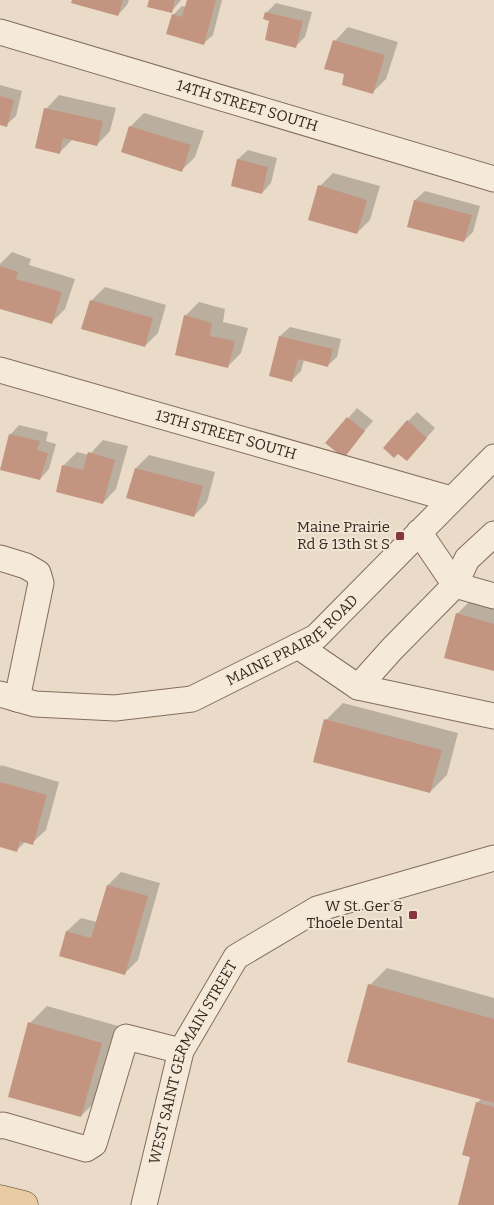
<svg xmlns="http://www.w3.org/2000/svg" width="494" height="1205" viewBox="0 0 494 1205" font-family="Bitter,serif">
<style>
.shadow{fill:#0003}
.building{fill:#c39581}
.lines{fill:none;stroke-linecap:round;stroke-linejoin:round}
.minor-casing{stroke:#836d5e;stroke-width:27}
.major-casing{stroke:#513d32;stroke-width:29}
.minor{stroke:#f5e9d9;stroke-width:25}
.major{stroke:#e8cba3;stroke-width:28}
.poi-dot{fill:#8b353f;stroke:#f1e6d5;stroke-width:2}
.labels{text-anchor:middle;stroke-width:4;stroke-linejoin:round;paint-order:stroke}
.street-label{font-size:15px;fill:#352820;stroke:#f1e6d5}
.poi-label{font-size:15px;fill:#352820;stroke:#f1e6d5;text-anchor:end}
</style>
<rect width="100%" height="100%" fill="#e9dbc7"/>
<g class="shadow">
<polygon points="74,0 129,0 127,5 118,15"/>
<polygon points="150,0 181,0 171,12"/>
<polygon points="188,0 222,0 213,35 203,44 173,15 182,6 186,7"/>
<polygon points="276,3 312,12 305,37 296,46 271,20 267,12"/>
<polygon points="348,27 398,42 386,79 373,92 346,74 335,41"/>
<polygon points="0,85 22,91 16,116 6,125 0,124"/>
<polygon points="59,95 116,108 110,131 97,145 73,139 60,152 46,109"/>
<polygon points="144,113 204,131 195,157 182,170 130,127"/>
<polygon points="248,150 277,158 271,183 262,193 233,185 238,159"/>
<polygon points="333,173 380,186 370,220 357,233 320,186"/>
<polygon points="425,191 480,206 473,232 464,241 408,226 415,200"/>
<polygon points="12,252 31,259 29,265 75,279 65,309 52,322 0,307 0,264"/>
<polygon points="105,287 166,305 158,333 145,346 91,301"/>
<polygon points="199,302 225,309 223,322 248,328 241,353 227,367 185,316"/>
<polygon points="290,327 341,339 337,357 327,366 304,360 301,371 292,380 270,375 280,336"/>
<polygon points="357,408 373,421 343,456 327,443"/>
<polygon points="417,412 435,428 416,450 408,421"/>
<polygon points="19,425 48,432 46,441 56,444 49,469 40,479 10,435"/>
<polygon points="103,440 128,446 116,489 103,503 58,491 64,465 77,452 89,455"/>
<polygon points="149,455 215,472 207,502 194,516 136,468"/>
<polygon points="474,597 494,602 494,670 457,614"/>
<polygon points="343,703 458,733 447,775 430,792 326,720"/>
<polygon points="1,765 59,782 46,830 32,843 26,841 17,850 0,845 0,767"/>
<polygon points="121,872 160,883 138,960 125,973 61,955 67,931 81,918 97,922 108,885"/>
<polygon points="387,968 494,998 494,1205 459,1205 472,1156 477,1103 482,1098 370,985"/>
<polygon points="47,1006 118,1026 98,1099 81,1116 30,1023"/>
</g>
<g class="building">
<polygon points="72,0 123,0 118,16 71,3"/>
<polygon points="149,0 175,0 172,13 147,7"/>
<polygon points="187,0 216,0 204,45 166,34 172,14 182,17"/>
<polygon points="265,12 303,21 296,48 265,40 269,21 263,19"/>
<polygon points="333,40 385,55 373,94 342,85 344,74 324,69"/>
<polygon points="0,96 14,100 7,127 0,125"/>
<polygon points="44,108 103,121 97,146 63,138 60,154 35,148"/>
<polygon points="129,126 191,145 182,172 121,152"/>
<polygon points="237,159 268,167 262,194 231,186"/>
<polygon points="318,185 367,200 357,234 308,220"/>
<polygon points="414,200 472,215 464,242 407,227"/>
<polygon points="0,266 18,272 16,279 62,292 52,324 0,309"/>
<polygon points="90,300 153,318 145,347 81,329"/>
<polygon points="184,315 212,323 210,336 235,341 228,368 175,355"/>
<polygon points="279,336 333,349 328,367 298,359 292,382 269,376"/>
<polygon points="347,417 365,431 344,458 325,443"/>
<polygon points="407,420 427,438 407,461 398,454 394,458 383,448"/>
<polygon points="9,434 40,441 37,450 48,453 40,480 0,470"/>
<polygon points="88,452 115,460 103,504 56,492 62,465 83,470"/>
<polygon points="135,468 203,486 194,517 126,498"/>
<polygon points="456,613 494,624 494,671 444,658"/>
<polygon points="324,719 442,750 430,793 313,762"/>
<polygon points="0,782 47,795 33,845 20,841 17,852 0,847"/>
<polygon points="107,885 148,896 125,975 59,956 66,931 91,938"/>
<polygon points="368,984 494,1019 494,1103 347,1062"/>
<polygon points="28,1022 102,1043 81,1117 8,1097"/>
<polygon points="476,1102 494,1107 494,1205 458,1205 470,1157 462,1155"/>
</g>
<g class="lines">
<defs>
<g id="minor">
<path id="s1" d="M 0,32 L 494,179"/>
<path id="s2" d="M 0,370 L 451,499"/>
<polyline points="419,532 455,585 494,596"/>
<polyline points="0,558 26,566 38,573 41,583 17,699"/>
<polyline points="298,646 358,687 494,716"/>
<polyline points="358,687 392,649 455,585 467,559 494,534"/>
<path id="s3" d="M 0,694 L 35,704 L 115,708 L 192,699 L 316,637 L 494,457"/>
<polyline points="0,1126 3,1125 86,1149 94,1144 126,1037 181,1051"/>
<path id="s4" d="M 144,1205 L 181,1051 L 236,957 L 317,909 L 494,858"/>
</g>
<polyline id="major" points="0,1199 24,1205"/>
</defs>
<use href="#minor" class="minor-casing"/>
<use href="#major" class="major-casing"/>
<use href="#minor" class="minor"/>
<use href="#major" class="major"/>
</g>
<g class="poi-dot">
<rect x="395" y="531" width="10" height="10" rx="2.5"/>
<rect x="408" y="910" width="10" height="10" rx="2.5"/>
</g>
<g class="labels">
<g class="street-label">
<text dy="5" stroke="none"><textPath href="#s1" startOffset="258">14TH STREET SOUTH</textPath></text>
<text dy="5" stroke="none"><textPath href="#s2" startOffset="235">13TH STREET SOUTH</textPath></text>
<text dy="5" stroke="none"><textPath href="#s3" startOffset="311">MAINE PRAIRIE ROAD</textPath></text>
<text dy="5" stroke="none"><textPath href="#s4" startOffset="152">WEST SAINT GERMAIN STREET</textPath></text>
</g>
<g class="poi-label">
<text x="390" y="532">Maine Prairie<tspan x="390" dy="17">Rd &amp; 13th St S</tspan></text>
<text x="403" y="911">W St. Ger &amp;<tspan x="403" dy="17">Thoele Dental</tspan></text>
</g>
</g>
</svg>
